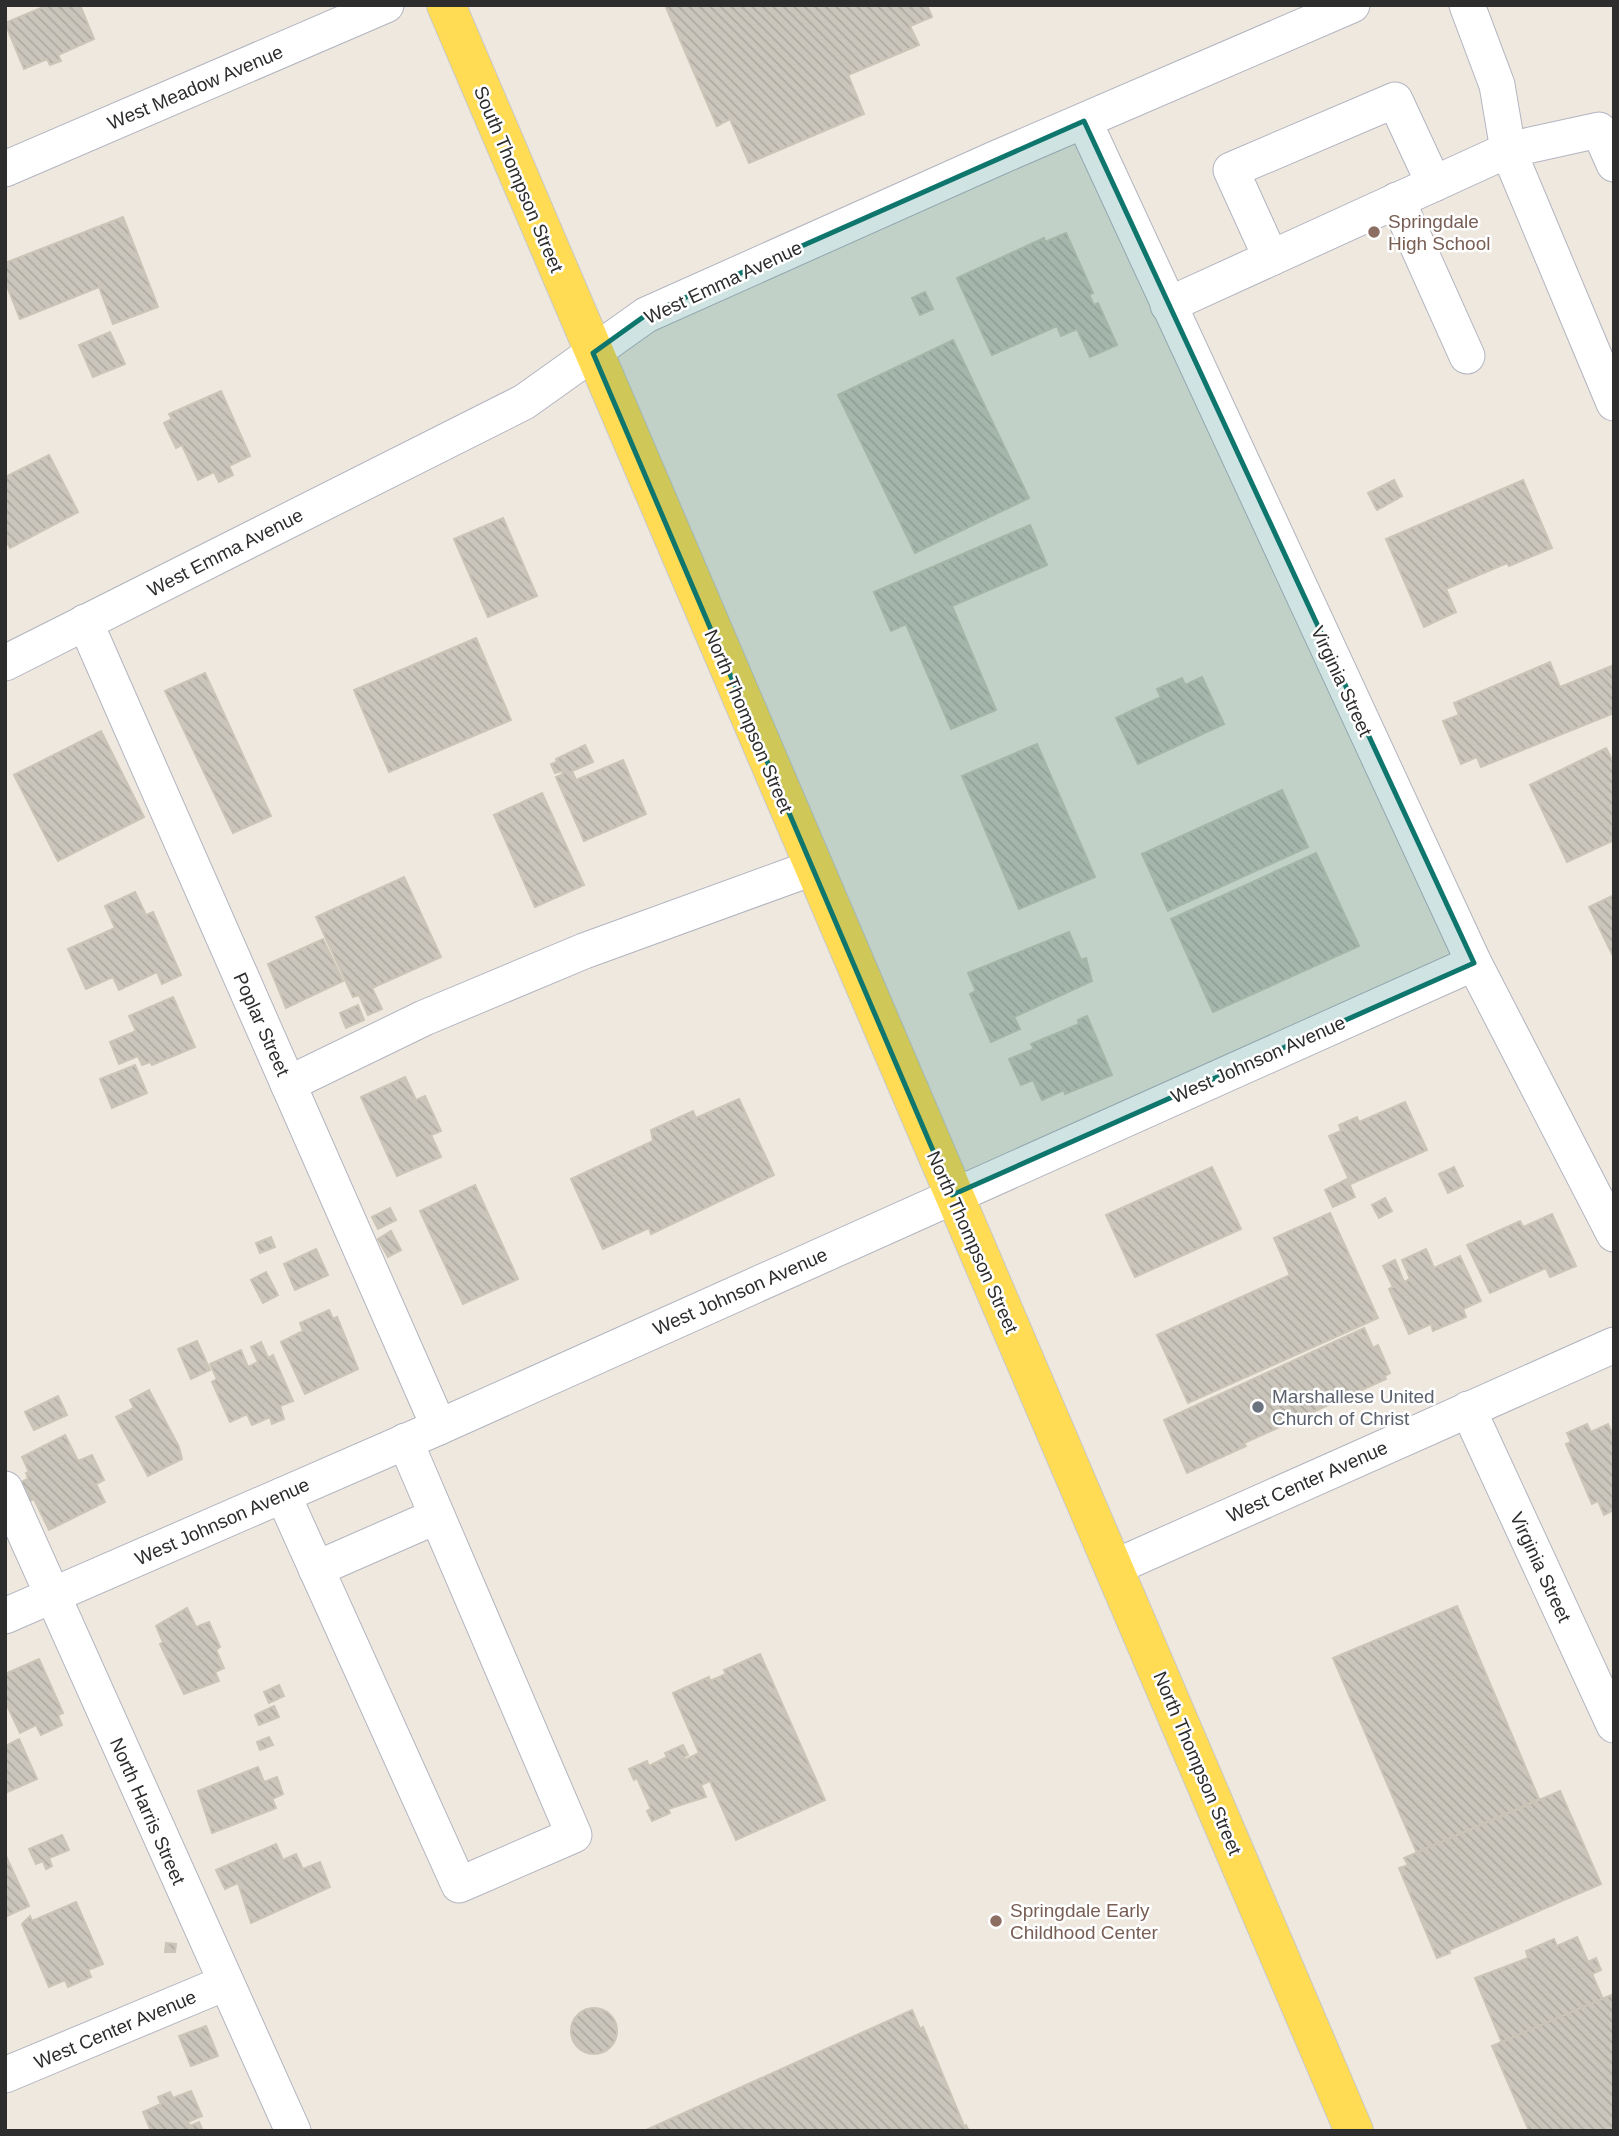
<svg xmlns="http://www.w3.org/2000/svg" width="1619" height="2136" viewBox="0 0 1619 2136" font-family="Helvetica,sans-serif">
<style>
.building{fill:url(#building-back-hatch);stroke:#cbc5b7;stroke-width:2}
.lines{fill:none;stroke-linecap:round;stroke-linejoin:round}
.minor-casing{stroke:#b2b4c1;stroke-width:37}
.major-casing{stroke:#c8c8c8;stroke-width:40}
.minor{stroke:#fff;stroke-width:35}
.major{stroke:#ffdc53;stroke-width:38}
.marked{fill:#0f766e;fill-opacity:0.2;stroke:#0f766e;stroke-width:5;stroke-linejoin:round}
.education-dot{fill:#8d6e63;stroke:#fff;stroke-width:2.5}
.worship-dot{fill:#6b7280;stroke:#fff;stroke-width:2.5}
.labels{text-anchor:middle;stroke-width:5;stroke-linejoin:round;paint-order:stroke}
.street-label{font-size:19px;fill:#2d2d2d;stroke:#fff}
.education-label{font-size:19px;fill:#785e54;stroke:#fff;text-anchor:start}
.worship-label{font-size:19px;fill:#5b616d;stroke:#fff;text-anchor:start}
</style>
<defs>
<pattern id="building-back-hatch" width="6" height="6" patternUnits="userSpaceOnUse" patternTransform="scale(1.75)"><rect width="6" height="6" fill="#cbc6bc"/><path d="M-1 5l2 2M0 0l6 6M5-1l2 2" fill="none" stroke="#afaaa2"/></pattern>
</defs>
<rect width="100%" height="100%" fill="#efe8de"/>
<g class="building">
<polygon points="48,5 80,5 94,39 58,55 61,61 50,65 47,59 24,69 5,23"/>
<polygon points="665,5 927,5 932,17 910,26 919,45 848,75 864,114 749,163 730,119 717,126"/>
<polygon points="123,217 158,307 113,324 99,287 20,319 5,281 5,263"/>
<polygon points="1066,233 1093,293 1089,295 1094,305 1098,303 1117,345 1090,357 1077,329 1061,336 1057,326 992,355 957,278 1044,238 1045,242"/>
<polygon points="925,292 933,309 920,315 912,298"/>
<polygon points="110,332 125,364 93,377 79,345"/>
<polygon points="953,340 1029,498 915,553 838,395"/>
<polygon points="221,391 250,456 229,466 233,475 219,482 214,472 198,480 182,445 176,448 164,423 172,419 169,414"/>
<polygon points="49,455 78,512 10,548 5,539 5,477"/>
<polygon points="1394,480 1402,496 1377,510 1368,493"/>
<polygon points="1523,480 1552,548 1509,566 1507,563 1446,589 1456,612 1424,627 1386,539"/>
<polygon points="503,518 537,596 488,617 454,539"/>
<polygon points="1030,525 1047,565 952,606 996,710 951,729 906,624 891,631 874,592"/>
<polygon points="476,638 511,720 389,772 354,690"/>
<polygon points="1550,662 1560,687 1614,665 1614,713 1481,767 1477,757 1461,764 1443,721 1459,715 1454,703"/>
<polygon points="205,673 271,816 233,833 165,691"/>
<polygon points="1202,677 1224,724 1138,764 1116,718 1161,697 1157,689 1182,678 1185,685"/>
<polygon points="101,731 144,817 58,861 14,775"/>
<polygon points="1037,744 1095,877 1019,909 962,776"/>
<polygon points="585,745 593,762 572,771 576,780 623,760 646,814 584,841 556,777 563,774 562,771 555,773 551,764 557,762 556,759"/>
<polygon points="1606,748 1614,764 1614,840 1567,862 1530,785"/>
<polygon points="1282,790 1308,847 1168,911 1142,854"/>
<polygon points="542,793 584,885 535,907 494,815"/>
<polygon points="1316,853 1359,946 1213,1012 1171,919"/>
<polygon points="404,877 441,957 372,988 382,1009 368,1015 359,995 353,997 316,917"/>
<polygon points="135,892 146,915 153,912 181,975 162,984 157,972 119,990 113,977 86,989 68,949 115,928 105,906"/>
<polygon points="1614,895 1614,958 1589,907"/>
<polygon points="1069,932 1081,960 1086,958 1092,981 1014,1017 1020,1029 991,1042 970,994 976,991 968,973"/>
<polygon points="323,939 343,981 286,1008 268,964"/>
<polygon points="173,997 195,1047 152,1065 150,1062 142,1065 138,1056 119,1064 110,1042 136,1031 129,1016"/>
<polygon points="358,1005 364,1020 346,1028 340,1013"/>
<polygon points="1087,1016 1112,1075 1065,1094 1064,1090 1042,1100 1033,1080 1021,1085 1009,1059 1034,1049 1031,1044 1079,1024 1078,1020"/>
<polygon points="135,1065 147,1093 112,1108 100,1079"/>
<polygon points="405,1077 416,1100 425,1096 441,1131 431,1135 441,1157 397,1176 361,1097"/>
<polygon points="739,1099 774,1175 651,1234 649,1228 603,1249 571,1179 653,1141 651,1130 693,1111 696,1118"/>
<polygon points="1405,1102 1427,1150 1351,1184 1329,1136 1341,1131 1339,1125 1357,1117 1359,1122"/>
<polygon points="1212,1167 1241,1229 1135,1277 1106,1215"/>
<polygon points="1454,1167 1463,1186 1448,1193 1439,1174"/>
<polygon points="1347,1179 1355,1197 1333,1207 1325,1190"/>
<polygon points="475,1185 518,1279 463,1304 420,1211"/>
<polygon points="1385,1198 1392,1211 1379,1218 1372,1205"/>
<polygon points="390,1208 396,1220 378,1229 372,1217"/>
<polygon points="1330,1213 1378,1318 1188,1403 1157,1335 1290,1275 1274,1238"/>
<polygon points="1552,1214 1576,1266 1550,1277 1546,1268 1490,1293 1467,1245 1520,1221 1523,1227"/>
<polygon points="391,1231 401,1250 388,1257 378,1239"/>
<polygon points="271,1237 275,1247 260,1253 256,1243"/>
<polygon points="316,1249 328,1275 295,1290 284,1264"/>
<polygon points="1426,1249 1434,1268 1460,1256 1481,1301 1463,1309 1466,1317 1433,1331 1431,1324 1409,1334 1389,1289 1393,1287 1383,1266 1395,1260 1404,1282 1410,1279 1402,1260"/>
<polygon points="266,1272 278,1295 263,1303 251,1280"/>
<polygon points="329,1310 333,1319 337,1317 358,1369 305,1394 281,1342 303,1331 300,1323"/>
<polygon points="1364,1328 1373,1348 1378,1345 1390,1373 1385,1376 1386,1379 1244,1443 1246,1446 1187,1473 1164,1420"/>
<polygon points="197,1341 210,1370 191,1379 178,1349"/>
<polygon points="261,1342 268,1358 273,1355 293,1401 280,1406 284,1419 272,1424 270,1417 252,1425 247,1414 230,1422 212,1382 217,1379 210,1364 241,1350 248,1367 258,1362 251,1347"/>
<polygon points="149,1390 179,1447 182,1459 148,1476 116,1417 134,1408 130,1400"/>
<polygon points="58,1396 67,1415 34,1430 25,1412"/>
<polygon points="1587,1424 1591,1432 1608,1424 1614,1437 1614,1510 1604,1515 1598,1501 1592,1504 1566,1444 1571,1442 1567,1433"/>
<polygon points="65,1435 78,1461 92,1455 104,1480 96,1484 105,1502 49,1530 34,1499 28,1502 19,1483 28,1479 26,1473 29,1472 22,1457"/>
<polygon points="1457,1606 1539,1799 1417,1853 1333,1658"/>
<polygon points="187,1608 196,1627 209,1622 220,1647 216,1650 224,1668 215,1672 219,1681 184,1694 160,1644 163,1642 156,1626"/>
<polygon points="760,1654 825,1800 736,1840 710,1781 701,1785 706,1797 668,1809 670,1813 652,1821 647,1811 651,1809 637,1778 634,1780 629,1769 647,1761 649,1766 667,1757 665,1753 683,1745 688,1755 684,1757 685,1760 699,1753 673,1693 709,1677 710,1681 726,1674 724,1670"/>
<polygon points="39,1659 63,1713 58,1715 62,1725 41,1735 36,1725 20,1733 5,1701 5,1674"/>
<polygon points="279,1685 284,1696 269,1703 264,1692"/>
<polygon points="274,1706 279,1717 259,1725 255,1715"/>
<polygon points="269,1737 273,1745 260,1750 257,1742"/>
<polygon points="19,1739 37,1779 5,1793 5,1746"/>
<polygon points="258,1767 264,1782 277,1777 283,1794 272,1799 276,1808 212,1833 198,1791"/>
<polygon points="1560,1791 1601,1884 1449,1950 1450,1953 1437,1958 1399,1868 1408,1865 1404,1858"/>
<polygon points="62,1835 69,1850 49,1858 52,1866 46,1869 43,1861 36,1864 29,1849"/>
<polygon points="276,1844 283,1860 296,1854 303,1869 320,1862 330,1887 251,1923 238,1883 225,1889 216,1870"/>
<polygon points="5,1854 29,1906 5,1917"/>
<polygon points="76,1902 103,1964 88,1970 91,1977 68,1987 65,1980 49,1987 22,1924 30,1916 32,1921"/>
<polygon points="1577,1937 1588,1962 1596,1958 1601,1970 1592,1974 1603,1999 1502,2043 1475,1978 1528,1958 1526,1951 1554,1939 1557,1946"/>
<polygon points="166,1943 176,1944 175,1952 165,1952"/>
<polygon points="1611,1995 1614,2002 1614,2131 1529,2131 1492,2046"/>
<circle cx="594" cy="2031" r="23"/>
<polygon points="912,2010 920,2029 923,2027 964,2126 966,2125 969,2131 644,2131"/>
<polygon points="206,2026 218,2056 191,2066 179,2036"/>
<polygon points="191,2091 202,2116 188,2122 190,2126 199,2122 203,2131 151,2131 143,2112 161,2104 158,2097 170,2092 173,2098"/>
</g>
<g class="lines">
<defs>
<g id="minor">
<polyline points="1467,5 1497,85 1508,150 1614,403"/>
<polyline points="1084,121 1474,963 1614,1234"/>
<polyline points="5,169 386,5"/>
<polyline points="1397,200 1467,356"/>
<polyline points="1271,258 1231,170 1395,100 1434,184"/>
<polyline points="1168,305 1508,150 1599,130 1614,164"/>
<polyline points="85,622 439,1427"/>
<polyline points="5,663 524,402 646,315 997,158 1352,5"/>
<polyline points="288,1084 424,1018 584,951 812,868"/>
<polyline points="1468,1409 1614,1725"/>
<polyline points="5,1489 293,2131"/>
<polyline points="283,1495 459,1885 574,1835 405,1441"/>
<polyline points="1115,1567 1614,1345"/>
<polyline points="316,1569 437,1516"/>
<polyline points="5,1616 439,1427 1474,963"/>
<polyline points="5,2075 225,1983"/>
</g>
<polyline id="major" points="446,5 1354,2131"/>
</defs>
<use href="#minor" class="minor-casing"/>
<use href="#major" class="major-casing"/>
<use href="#minor" class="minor"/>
<use href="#major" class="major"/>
</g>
<path class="marked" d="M 1084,121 L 1474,963 L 952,1195 L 593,353 L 646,315 Z"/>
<g class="education-dot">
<circle cx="1374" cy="232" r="7"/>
<circle cx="996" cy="1921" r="7"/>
</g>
<circle class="worship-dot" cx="1258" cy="1407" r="7"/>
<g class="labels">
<g class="street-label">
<text transform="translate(195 87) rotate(-23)" y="7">West Meadow Avenue</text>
<text transform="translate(519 179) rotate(67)" y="7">South Thompson Street</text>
<text transform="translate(723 282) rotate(-25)" y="7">West Emma Avenue</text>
<text transform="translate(225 552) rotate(-27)" y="7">West Emma Avenue</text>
<text transform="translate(1342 681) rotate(65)" y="7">Virginia Street</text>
<text transform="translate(749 721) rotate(67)" y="7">North Thompson Street</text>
<text transform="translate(262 1024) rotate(66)" y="7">Poplar Street</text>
<text transform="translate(1258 1059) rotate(-24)" y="7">West Johnson Avenue</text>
<text transform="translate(973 1242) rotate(66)" y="7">North Thompson Street</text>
<text transform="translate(740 1291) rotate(-24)" y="7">West Johnson Avenue</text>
<text transform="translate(1307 1481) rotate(-24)" y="7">West Center Avenue</text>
<text transform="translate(222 1521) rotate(-24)" y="7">West Johnson Avenue</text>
<text transform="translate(1541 1567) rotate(65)" y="7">Virginia Street</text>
<text transform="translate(1198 1763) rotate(67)" y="7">North Thompson Street</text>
<text transform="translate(148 1811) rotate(66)" y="7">North Harris Street</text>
<text transform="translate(115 2029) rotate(-23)" y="7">West Center Avenue</text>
</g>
<g class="education-label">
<text x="1388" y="228">Springdale<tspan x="1388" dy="22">High School</tspan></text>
<text x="1010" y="1917">Springdale Early<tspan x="1010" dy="22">Childhood Center</tspan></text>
</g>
<g class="worship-label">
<text x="1272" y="1403">Marshallese United<tspan x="1272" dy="22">Church of Christ</tspan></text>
</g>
</g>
<rect width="1619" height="2136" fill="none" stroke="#2d2d2d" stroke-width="14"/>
</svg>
